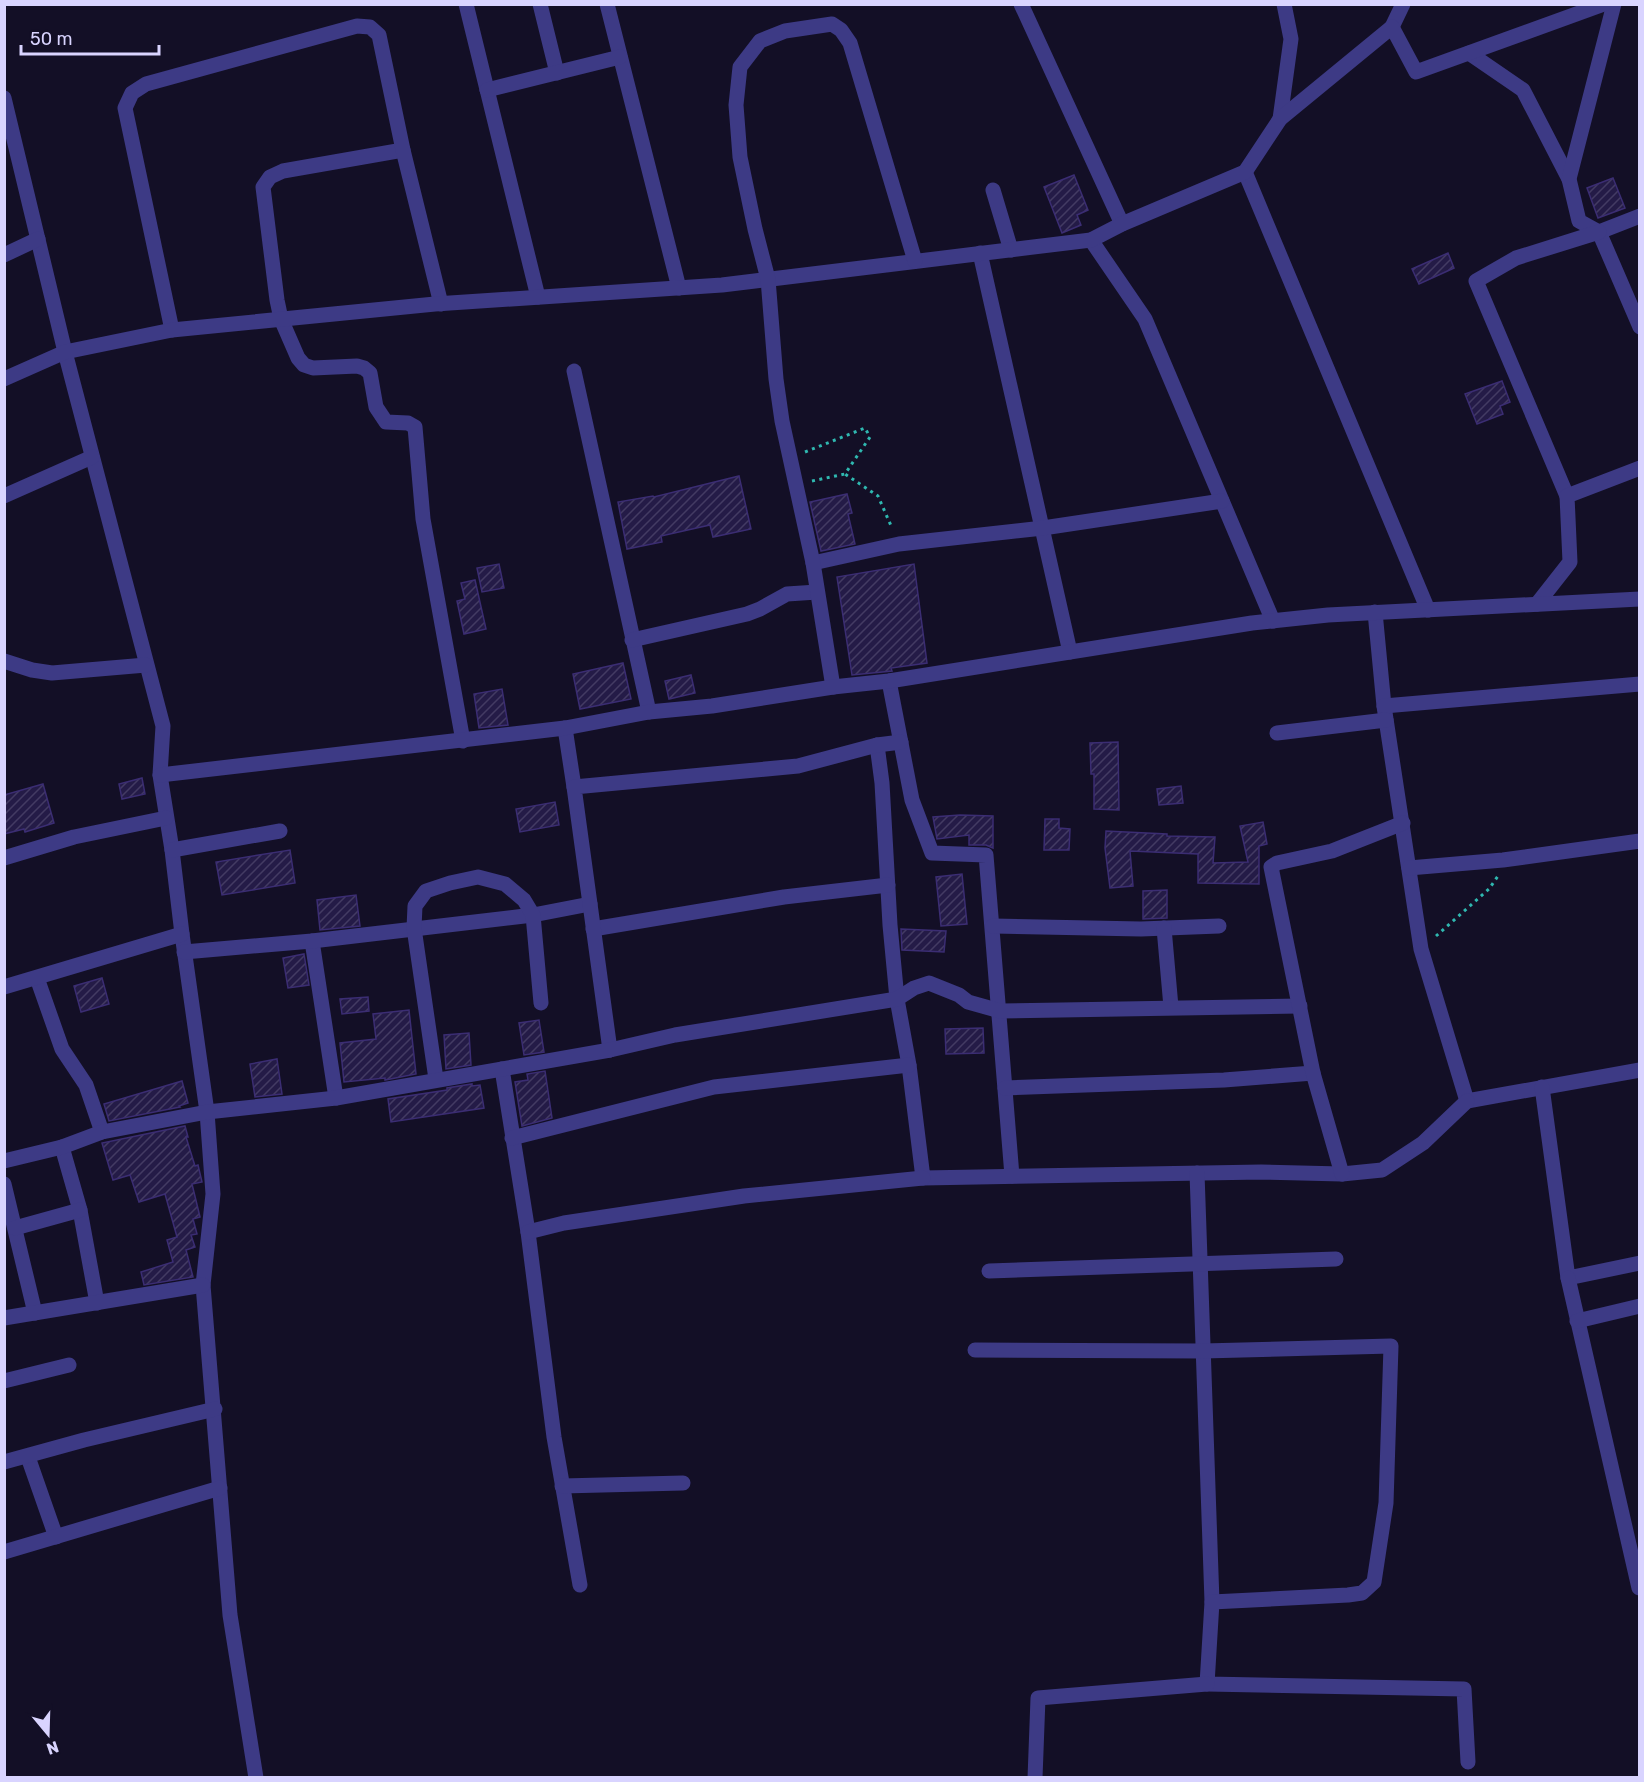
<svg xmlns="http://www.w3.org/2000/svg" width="1644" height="1782" viewBox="0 0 1644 1782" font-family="Rubik,sans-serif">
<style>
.building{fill:url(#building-hatch);stroke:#3b2d73;stroke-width:1.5}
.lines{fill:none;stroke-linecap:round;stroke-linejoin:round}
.path{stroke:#2fb8b0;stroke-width:3;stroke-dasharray:3 4.5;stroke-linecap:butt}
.minor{stroke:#3d3a85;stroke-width:15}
</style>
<defs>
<pattern id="building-hatch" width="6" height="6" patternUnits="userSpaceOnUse" patternTransform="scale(1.5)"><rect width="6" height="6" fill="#241b47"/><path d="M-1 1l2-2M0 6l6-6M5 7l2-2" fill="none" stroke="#433b63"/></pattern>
</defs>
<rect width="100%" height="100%" fill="#130f26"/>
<g class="building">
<polygon points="1074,175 1088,210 1077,215 1081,225 1062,233 1044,187"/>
<polygon points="1613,178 1625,208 1598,218 1587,188"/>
<polygon points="1448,253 1454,268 1419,284 1412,269"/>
<polygon points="1502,381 1510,402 1500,406 1503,414 1477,424 1465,394"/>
<polygon points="739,476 751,529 713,537 710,525 661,536 662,542 627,549 618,502 653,496 654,497"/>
<polygon points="847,494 852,513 848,514 855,544 821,551 810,502"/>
<polygon points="499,564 504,588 482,592 477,568"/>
<polygon points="914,564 927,663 891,668 892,671 852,675 837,577"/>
<polygon points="475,580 486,629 464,634 457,601 465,599 461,583"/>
<polygon points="623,663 631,699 580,709 573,674"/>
<polygon points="691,675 695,693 669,699 665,681"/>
<polygon points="502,689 508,725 479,728 474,694"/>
<polygon points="1118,742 1119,810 1094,809 1094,774 1091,774 1090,743"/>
<polygon points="142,778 145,794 122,799 119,784"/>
<polygon points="43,784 54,823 25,832 24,829 4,834 4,795"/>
<polygon points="1181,786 1183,803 1159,805 1157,789"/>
<polygon points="555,802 559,825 520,832 516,809"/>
<polygon points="960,815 993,816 993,848 986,845 969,845 969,835 937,839 933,817"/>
<polygon points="1045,819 1059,819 1059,828 1070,829 1069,850 1044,850"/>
<polygon points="1263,822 1267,844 1259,846 1259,884 1198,883 1198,854 1130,851 1133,886 1110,888 1105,848 1106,831 1167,834 1167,836 1215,837 1213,863 1248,862 1240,826"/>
<polygon points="290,850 295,883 222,895 216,862"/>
<polygon points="962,874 967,924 941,926 936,877"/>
<polygon points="1167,890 1167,918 1143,919 1143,891"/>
<polygon points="356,895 360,926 320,930 317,900"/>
<polygon points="901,929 946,931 944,952 902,950"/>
<polygon points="304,954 309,985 288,988 283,958"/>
<polygon points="102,978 109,1004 81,1012 74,986"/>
<polygon points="368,997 369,1011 342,1014 340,999"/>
<polygon points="409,1010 416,1074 385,1080 385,1078 344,1082 340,1043 376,1039 373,1014"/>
<polygon points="539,1020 544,1052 524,1055 519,1023"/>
<polygon points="983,1028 984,1053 946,1054 945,1029"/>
<polygon points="469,1033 471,1065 446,1069 444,1035"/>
<polygon points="277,1059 282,1094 255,1097 250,1064"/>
<polygon points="545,1071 552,1118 522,1126 515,1082 528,1080 527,1074"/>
<polygon points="182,1081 188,1103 179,1106 180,1107 109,1121 104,1104"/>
<polygon points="472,1084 472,1086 480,1085 484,1108 391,1122 388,1099 447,1090 447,1088"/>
<polygon points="185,1126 188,1137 186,1137 195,1166 198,1165 202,1182 192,1184 200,1217 193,1219 197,1234 191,1235 195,1247 186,1250 193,1277 144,1285 141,1272 173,1262 167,1240 177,1237 165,1194 139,1202 130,1175 113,1180 102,1143"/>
</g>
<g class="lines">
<g class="path">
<polyline points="805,452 865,428 870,437 845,474 878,496 892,528"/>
<polyline points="812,481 845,474"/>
<polyline points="1436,936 1489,889 1498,876"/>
</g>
<g class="minor">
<polyline points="466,4 538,297"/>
<polyline points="540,4 557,73"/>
<polyline points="607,4 679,288"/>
<polyline points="1021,4 1122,224"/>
<polyline points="1392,27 1403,4"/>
<polyline points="1469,53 1523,90 1569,179"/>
<polyline points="487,90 620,57"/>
<polyline points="4,98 65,352 163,726 160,775 172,850 182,934 207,1112 213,1194 203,1285 230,1615 256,1778"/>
<polyline points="1280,119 1291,39 1284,4"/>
<polyline points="403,150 283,171 270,177 263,187 277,300 281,319 298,358 304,365 313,368 357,366 364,368 370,373 376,407 386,422 408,423 415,427 423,519 463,741"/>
<polyline points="1245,172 1428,610"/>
<polyline points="993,190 1011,250"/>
<polyline points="1640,216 1599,232 1640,327"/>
<polyline points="1599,232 1579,221 1569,179 1614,4"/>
<polyline points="1091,240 1145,319 1273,621"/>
<polyline points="980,253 1070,652"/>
<polyline points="4,255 38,239"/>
<polyline points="172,330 125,108 132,93 146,84 357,26 370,27 379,35 403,150 441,304"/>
<polyline points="574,371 649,712"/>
<polyline points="4,379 65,352 172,330 435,304 722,285 1091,240 1122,224 1245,172 1280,119 1392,27 1416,72 1604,4"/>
<polyline points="4,496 92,457"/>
<polyline points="1567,496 1476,281 1516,258 1599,232"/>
<polyline points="813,563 899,544 1043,528 1222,501"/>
<polyline points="1537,604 1570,562 1567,496 1640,468"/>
<polyline points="1375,612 1384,706 1421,949 1467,1101 1640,1070"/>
<polyline points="632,640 747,614 760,609 787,594 817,592"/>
<polyline points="4,661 32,670 52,673 146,665"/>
<polyline points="889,681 912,800 932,853 986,855 1012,1176"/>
<polyline points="833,687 813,563 782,421 776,379 768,279 755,229 740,157 736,105 740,67 760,41 785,31 832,24 841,30 850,43 915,261"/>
<polyline points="1384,706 1640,684"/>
<polyline points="565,728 574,787"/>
<polyline points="1277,733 1386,720"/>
<polyline points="877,745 882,783 890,925 897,999 909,1065 923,1178 1261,1172 1342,1174 1382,1170 1423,1143 1467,1101"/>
<polyline points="160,775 565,728 649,712 712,706 833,687 889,681 1252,623 1328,615 1640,599"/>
<polyline points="172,850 280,831"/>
<polyline points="4,858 74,837 166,818"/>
<polyline points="1409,868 1503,860 1640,841"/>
<polyline points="993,926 1141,929 1219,926"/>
<polyline points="1164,928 1171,1007"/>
<polyline points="593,929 784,897 888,885"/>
<polyline points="312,941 336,1098"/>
<polyline points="184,952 312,941 533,915 590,904"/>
<polyline points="37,978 62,1049 86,1085 102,1132"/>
<polyline points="4,987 182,934"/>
<polyline points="610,1050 574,787 798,766 877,745 901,742"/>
<polyline points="502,1069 528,1232 554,1437 580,1585"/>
<polyline points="436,1079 414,928 415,906 426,891 450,883 478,877 505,884 524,900 533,915 541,1003"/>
<polyline points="1542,1087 1568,1278 1640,1263"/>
<polyline points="1005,1088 1224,1080 1313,1073"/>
<polyline points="512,1138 714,1087 909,1065"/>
<polyline points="62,1147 80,1210 97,1303"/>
<polyline points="4,1161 62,1147 102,1132 207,1112 336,1098 610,1050 675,1035 897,999 914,988 929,983 959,995 968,1002 1000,1011 1300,1006"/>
<polyline points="1197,1173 1212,1602"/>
<polyline points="1342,1174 1313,1073 1271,867 1277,863 1332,851 1403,823"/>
<polyline points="4,1184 35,1313"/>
<polyline points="15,1228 80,1210"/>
<polyline points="528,1232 564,1223 744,1196 923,1178"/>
<polyline points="989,1271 1336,1259"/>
<polyline points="1568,1278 1639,1588"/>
<polyline points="4,1318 203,1285"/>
<polyline points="1577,1321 1640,1306"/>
<polyline points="975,1350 1203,1351 1391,1346 1386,1503 1374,1582 1362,1593 1348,1595 1212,1602 1207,1684 1464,1689 1468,1762"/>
<polyline points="4,1381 69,1365"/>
<polyline points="28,1457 56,1537"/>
<polyline points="4,1462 84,1440 215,1409"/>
<polyline points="562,1486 683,1483"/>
<polyline points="4,1552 220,1488"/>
<polyline points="1035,1778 1038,1698 1207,1684"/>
</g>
</g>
<rect width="1644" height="1782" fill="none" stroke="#d9d4ff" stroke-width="12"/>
<g transform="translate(48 1734) rotate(161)" stroke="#130f26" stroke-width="4.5" paint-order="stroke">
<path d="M0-4.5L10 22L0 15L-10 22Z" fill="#d9d4ff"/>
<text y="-9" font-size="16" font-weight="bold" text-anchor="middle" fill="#d9d4ff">N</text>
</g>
<path d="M21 45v9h138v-9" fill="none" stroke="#d9d4ff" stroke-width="3"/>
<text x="30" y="45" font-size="18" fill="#d9d4ff" stroke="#130f26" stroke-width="4.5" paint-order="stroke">50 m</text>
</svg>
